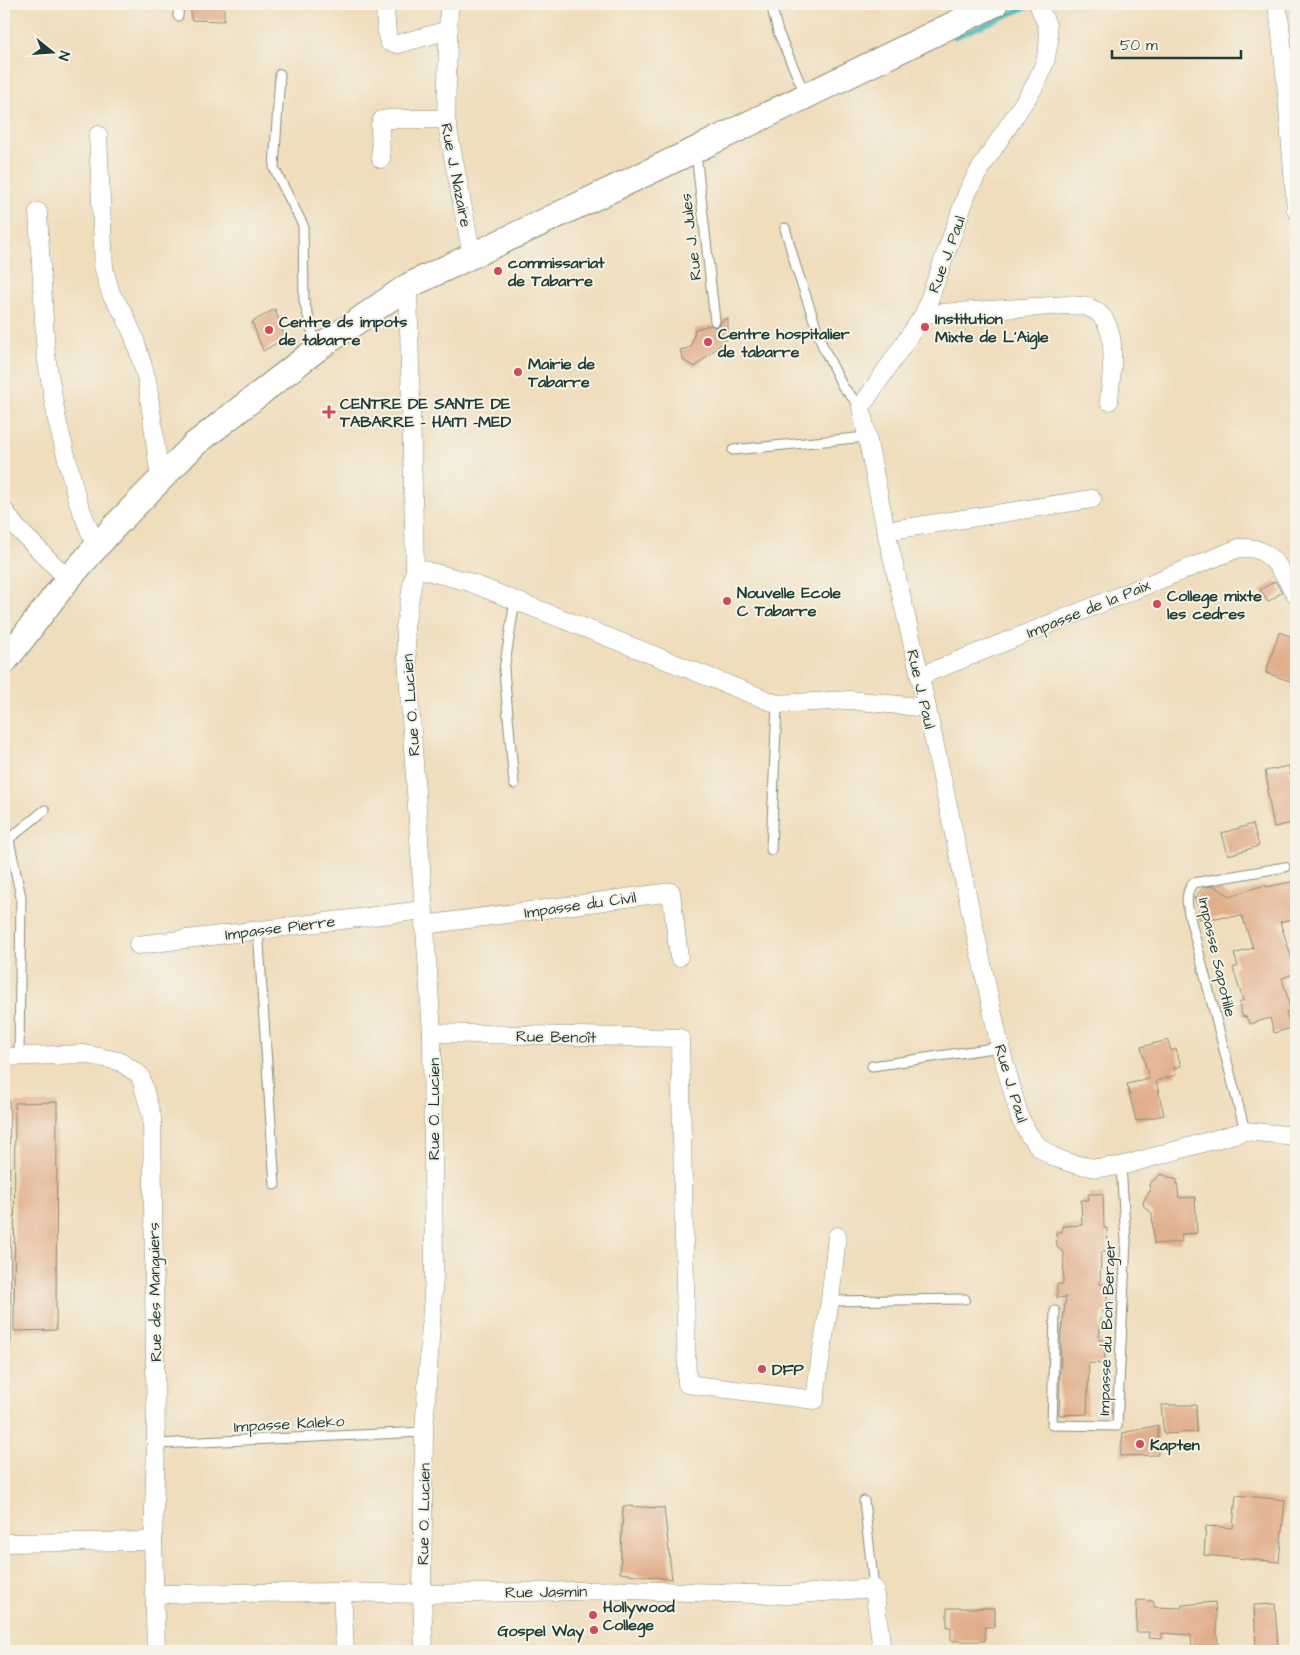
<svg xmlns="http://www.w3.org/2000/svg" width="1300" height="1655" viewBox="0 0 1300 1655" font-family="'Architects Daughter',sans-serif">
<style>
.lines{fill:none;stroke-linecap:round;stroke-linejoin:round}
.stream{stroke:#4bbbc1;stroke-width:5}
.building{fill:#e1ae8b}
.lane-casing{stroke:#878d78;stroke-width:11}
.street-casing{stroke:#878d78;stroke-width:19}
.secondary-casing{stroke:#878d78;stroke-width:27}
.lane{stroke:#fff;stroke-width:9}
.street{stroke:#fff;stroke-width:18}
.secondary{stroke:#fff;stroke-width:25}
.poi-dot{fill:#d1495b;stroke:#f7f3e8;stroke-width:2}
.labels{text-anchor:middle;stroke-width:4;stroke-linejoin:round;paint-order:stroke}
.street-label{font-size:16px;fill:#1f3d34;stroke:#f7f3e8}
.poi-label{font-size:16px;font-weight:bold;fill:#1f3d34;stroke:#f7f3e8;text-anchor:start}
</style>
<rect width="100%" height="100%" fill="#f7f3e8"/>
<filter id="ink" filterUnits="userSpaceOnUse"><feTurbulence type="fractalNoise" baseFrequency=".02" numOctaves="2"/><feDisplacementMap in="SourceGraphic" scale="10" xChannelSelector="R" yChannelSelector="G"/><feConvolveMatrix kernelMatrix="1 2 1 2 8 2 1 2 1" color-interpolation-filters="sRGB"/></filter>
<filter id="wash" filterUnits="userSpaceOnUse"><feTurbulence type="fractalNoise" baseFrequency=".0096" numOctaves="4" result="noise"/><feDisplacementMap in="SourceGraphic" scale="20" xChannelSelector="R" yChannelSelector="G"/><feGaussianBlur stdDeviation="1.12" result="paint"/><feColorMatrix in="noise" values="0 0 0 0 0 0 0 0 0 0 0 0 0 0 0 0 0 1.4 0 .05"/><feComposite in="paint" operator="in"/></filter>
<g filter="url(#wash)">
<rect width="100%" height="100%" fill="#efddbc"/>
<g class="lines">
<polyline class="stream" points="955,37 1034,4"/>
</g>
<g id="blocks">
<g class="building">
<polygon points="191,4 224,4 224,21 191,20"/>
<polygon points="275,309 285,338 263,351 252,322"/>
<polygon points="728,318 728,338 695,367 684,361 680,350 691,347 695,329 711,325 716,327 719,326 721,321"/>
<polygon points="1275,581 1282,592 1268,602 1260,590"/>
<polygon points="1279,632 1296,638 1296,671 1293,682 1266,673"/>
<polygon points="1289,766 1290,775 1296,773 1296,822 1274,827 1267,790 1269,789 1265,771"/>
<polygon points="1253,824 1259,846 1228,855 1222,833"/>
<polygon points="1296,881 1296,918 1280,922 1296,971 1296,973 1282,978 1291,1011 1286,1012 1291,1028 1274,1033 1270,1018 1250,1024 1246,1017 1242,1016 1239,1003 1243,1000 1233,968 1238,966 1234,954 1253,948 1242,916 1199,919 1199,908 1194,898 1204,887 1214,886 1230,896 1265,885 1266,887"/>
<polygon points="1168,1040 1171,1051 1176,1049 1181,1066 1174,1068 1176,1075 1156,1081 1164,1115 1136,1121 1127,1084 1149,1079 1141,1047"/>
<polygon points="57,1102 56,1330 14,1331 15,1103"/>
<polygon points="1161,1174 1177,1180 1179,1198 1195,1197 1197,1233 1181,1234 1182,1242 1154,1244 1152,1213 1145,1208 1143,1204 1144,1200 1150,1191 1149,1184"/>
<polygon points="1088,1194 1103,1194 1104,1228 1107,1228 1108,1252 1101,1252 1100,1284 1108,1285 1106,1311 1102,1311 1099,1340 1106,1340 1104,1364 1089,1363 1087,1414 1059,1415 1061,1335 1066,1297 1057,1298 1057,1284 1063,1284 1064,1253 1057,1247 1056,1232 1062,1232 1062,1226 1082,1225 1081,1200 1089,1200"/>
<polygon points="1161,1405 1196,1405 1197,1432 1164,1434"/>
<polygon points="1158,1425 1158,1455 1120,1456 1123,1433"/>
<polygon points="1236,1495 1285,1500 1279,1562 1204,1555 1206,1526 1233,1528"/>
<polygon points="623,1506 664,1508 672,1579 620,1573"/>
<polygon points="1137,1600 1154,1601 1154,1607 1182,1608 1182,1605 1215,1602 1218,1647 1192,1648 1191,1635 1162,1633 1162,1639 1148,1638 1149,1632 1136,1632"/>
<polygon points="1275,1604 1278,1647 1256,1648 1254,1605"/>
<polygon points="947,1608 995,1608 995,1627 985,1627 985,1641 951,1641 951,1627 947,1627"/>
</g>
</g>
</g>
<g filter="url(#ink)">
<use href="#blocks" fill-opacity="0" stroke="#878d78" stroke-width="1"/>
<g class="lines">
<defs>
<g id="lane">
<polyline points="771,4 778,32 805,94"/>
<polyline points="178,16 179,4"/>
<polyline points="280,74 274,168 303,225 304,301 317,348"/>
<polyline points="696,153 715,321"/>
<polyline points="785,228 796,267 823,347 843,387 861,407"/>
<polyline points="733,450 866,437"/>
<polyline points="514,784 504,670 515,600"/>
<polyline points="9,840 21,897 19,1056"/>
<polyline points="4,843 45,810"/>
<polyline points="771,850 777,704"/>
<polyline points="258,929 275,1185"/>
<polyline points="872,1066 1000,1047"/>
<polyline points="4,1102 6,1341"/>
<path d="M 1245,1131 L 1189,914 C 1187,902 1185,893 1193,883 L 1285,867"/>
<polyline points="830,1301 965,1299"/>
<polyline points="1055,1311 1052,1425 1117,1426 1126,1240 1121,1166"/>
<polyline points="156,1444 424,1432"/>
<polyline points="864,1501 874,1588"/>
</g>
<g id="street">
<polyline points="449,4 446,119 472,256"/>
<polyline points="1038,4 1047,25 1049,41 1045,62 1034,87 980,169 968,191 924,314 861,407 886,531 920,676 1000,1047 1020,1118 1029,1135 1039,1147 1055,1158 1074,1164 1096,1168 1121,1166 1245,1131 1296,1136"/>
<polyline points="1276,4 1279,15 1286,83 1296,210"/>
<polyline points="385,10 387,35 389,42 398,44 449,30"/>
<polyline points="98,135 104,269 111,294 124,314 134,337 147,380 160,479"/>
<polyline points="381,159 380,125 382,120 389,119 446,119"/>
<polyline points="38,212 46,356 57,420 77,499 96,547"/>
<polyline points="408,286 415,568 405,627 432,1033 434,1277 424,1432 422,1594 424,1651"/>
<path d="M 924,314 L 1068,305 C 1074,306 1082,305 1087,307 C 1123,317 1111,373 1109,401"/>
<polyline points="4,510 15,526 68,579"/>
<polyline points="886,531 1092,499"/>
<polyline points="415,568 466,581 777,704 850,700 927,708"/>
<path d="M 920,676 L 1239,548 C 1244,548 1250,548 1255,549 C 1275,555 1286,578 1296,595"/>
<polyline points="424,925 671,892 679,957"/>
<polyline points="138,945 423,910"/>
<polyline points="432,1033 680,1038 687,1384 815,1400 820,1361 830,1301 837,1236"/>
<polyline points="4,1057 84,1054 119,1061 140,1075 152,1117 156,1444 153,1541 156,1651"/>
<polyline points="4,1543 153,1541"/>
<polyline points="342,1592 345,1651"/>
<polyline points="154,1594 342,1592 422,1594 626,1590 787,1595 874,1588 882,1651"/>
</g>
<polyline id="secondary" points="4,662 16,647 68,579 114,527 195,444 317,349 408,286 695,150 995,4"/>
</defs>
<use href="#lane" class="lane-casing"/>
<use href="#street" class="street-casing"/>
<use href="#secondary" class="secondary-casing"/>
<use href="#lane" class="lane"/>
<use href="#street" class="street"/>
<use href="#secondary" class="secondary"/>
</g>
</g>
<g class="poi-dot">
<circle cx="498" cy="271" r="5"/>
<circle cx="925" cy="327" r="5"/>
<circle cx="269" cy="330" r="5"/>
<circle cx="708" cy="342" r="5"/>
<circle cx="518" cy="372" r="5"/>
<path d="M326.5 404.5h5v5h5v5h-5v5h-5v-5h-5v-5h5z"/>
<circle cx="727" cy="601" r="5"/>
<circle cx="1157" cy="604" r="5"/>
<circle cx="762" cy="1369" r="5"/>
<circle cx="1140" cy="1444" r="5"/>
<circle cx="593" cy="1615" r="5"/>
<circle cx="594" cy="1630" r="5"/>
</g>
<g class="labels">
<g class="street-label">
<text transform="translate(457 175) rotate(79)" y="6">Rue J. Nazaire</text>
<text transform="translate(690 237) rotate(-97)" y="6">Rue J. Jules</text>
<text transform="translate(946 254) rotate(-70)" y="6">Rue J. Paul</text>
<text transform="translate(1088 608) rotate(-22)" y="6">Impasse de la Paix</text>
<text transform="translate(922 689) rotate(77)" y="6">Rue J. Paul</text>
<text transform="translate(410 705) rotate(-94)" y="6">Rue O. Lucien</text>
<text transform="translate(580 904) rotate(-8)" y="6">Impasse du Civil</text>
<text transform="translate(280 927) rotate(-7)" y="6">Impasse Pierre</text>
<text transform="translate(1218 957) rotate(77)" y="6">Impasse Sapotille</text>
<text transform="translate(556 1036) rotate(1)" y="6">Rue Benoît</text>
<text transform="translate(1012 1083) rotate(73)" y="6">Rue J. Paul</text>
<text transform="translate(433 1109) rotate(-90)" y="6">Rue O. Lucien</text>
<text transform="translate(154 1292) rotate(-91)" y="6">Rue des Manguiers</text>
<text transform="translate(1106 1328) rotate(-88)" y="6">Impasse du Bon Berger</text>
<text transform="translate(289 1423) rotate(-3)" y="6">Impasse Kaleko</text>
<text transform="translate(423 1514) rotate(-89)" y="6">Rue O. Lucien</text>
<text transform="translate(546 1591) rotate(-1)" y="6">Rue Jasmin</text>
</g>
<g class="poi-label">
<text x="508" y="268">commissariat<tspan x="508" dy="18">de Tabarre</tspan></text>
<text x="935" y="324">Institution<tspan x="935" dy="18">Mixte de L'Aigle</tspan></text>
<text x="279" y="327">Centre ds impots<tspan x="279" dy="18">de tabarre</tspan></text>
<text x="718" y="339">Centre hospitalier<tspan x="718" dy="18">de tabarre</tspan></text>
<text x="528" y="369">Mairie de<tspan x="528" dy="18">Tabarre</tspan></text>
<text x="340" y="409">CENTRE DE SANTE DE<tspan x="340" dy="18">TABARRE - HAITI -MED</tspan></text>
<text x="737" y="598">Nouvelle Ecole<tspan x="737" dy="18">C Tabarre</tspan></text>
<text x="1167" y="601">College mixte<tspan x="1167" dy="18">les cedres</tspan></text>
<text x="772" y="1375">DFP</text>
<text x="1150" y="1450">Kapten</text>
<text x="603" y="1612">Hollywood<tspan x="603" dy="18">College</tspan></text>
<text x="584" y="1636" text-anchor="end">Gospel Way</text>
</g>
</g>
<rect width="1300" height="1655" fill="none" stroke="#f7f3e8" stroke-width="20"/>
<g transform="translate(52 52) rotate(107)" stroke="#f7f3e8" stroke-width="4" paint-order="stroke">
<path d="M0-4L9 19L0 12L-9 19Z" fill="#1f3d34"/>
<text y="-8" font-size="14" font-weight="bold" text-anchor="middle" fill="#1f3d34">N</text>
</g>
<path d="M1112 50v8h129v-8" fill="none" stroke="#1f3d34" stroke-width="2.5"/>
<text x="1120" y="50" font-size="15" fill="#1f3d34" stroke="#f7f3e8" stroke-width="4" paint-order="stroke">50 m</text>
</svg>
